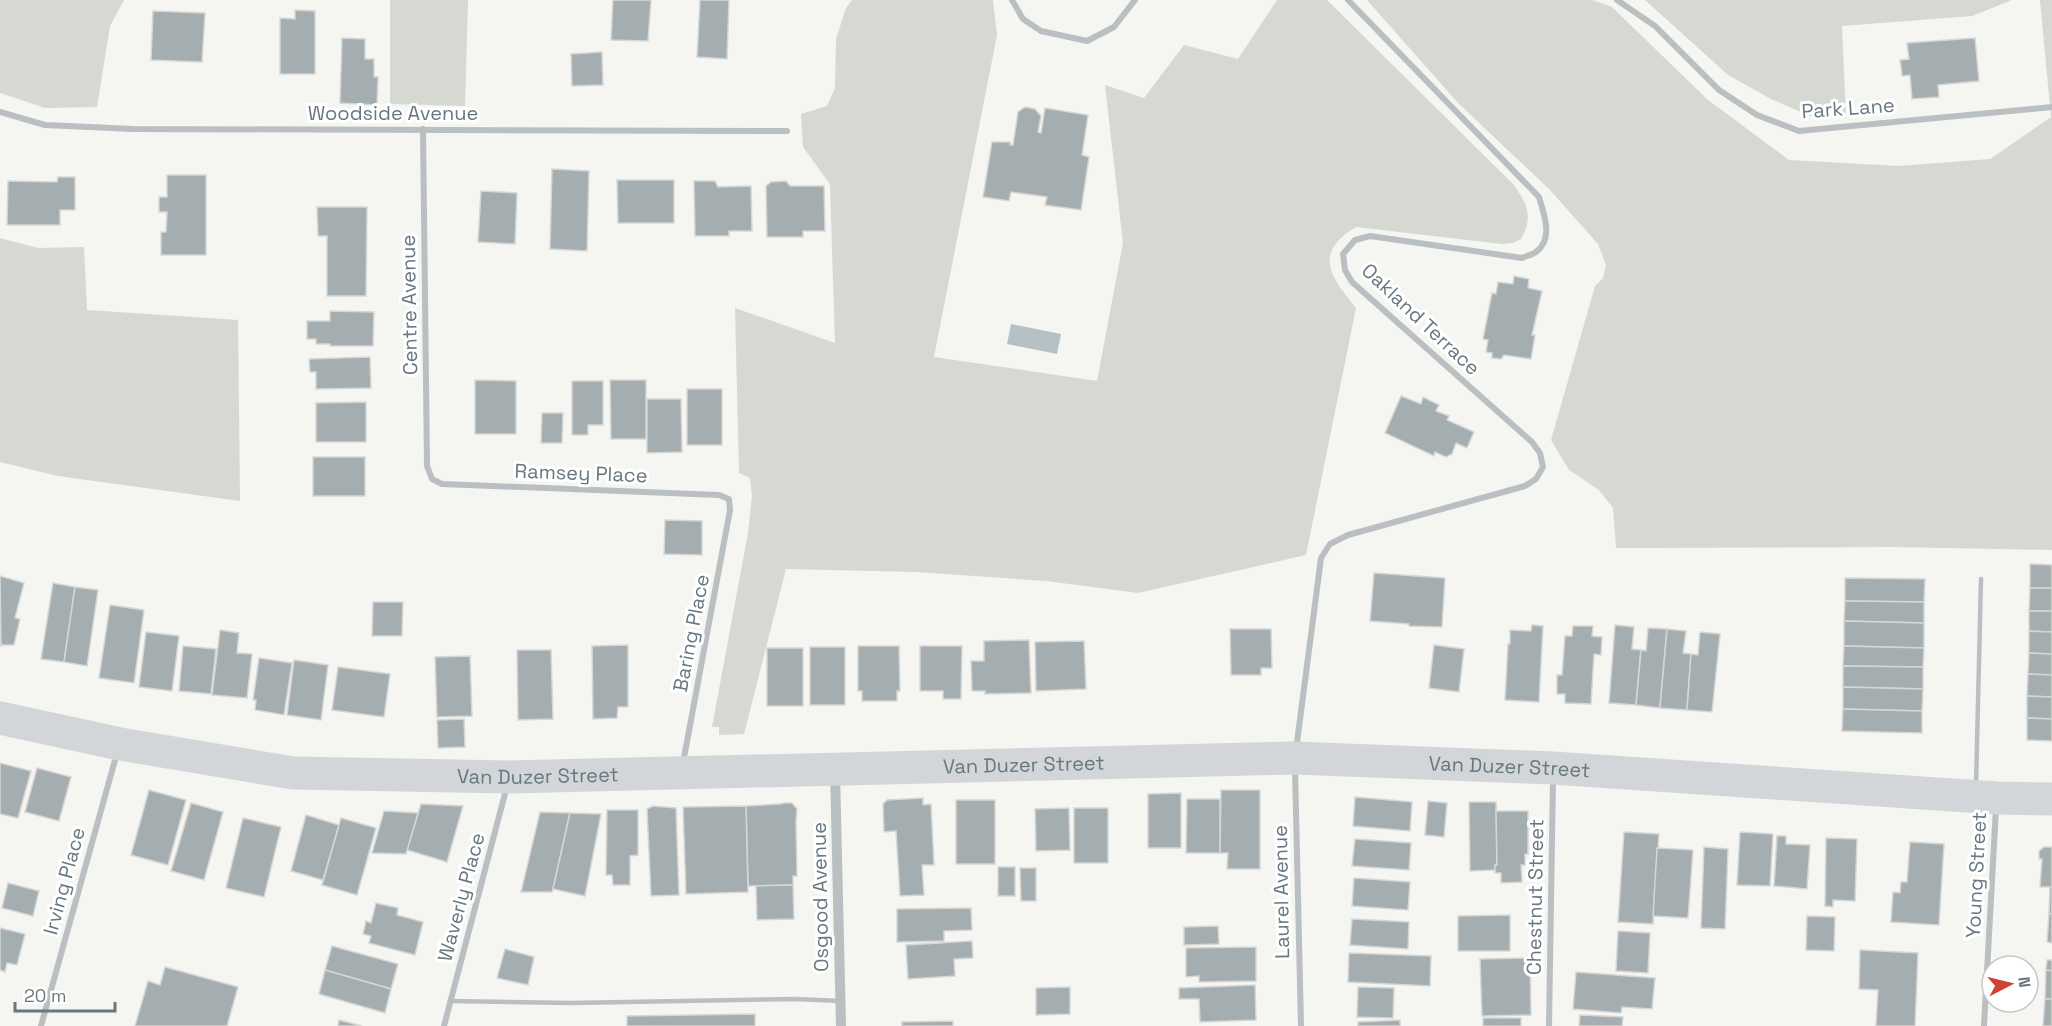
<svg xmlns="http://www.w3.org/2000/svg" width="2052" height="1026" viewBox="0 0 2052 1026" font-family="'Space Grotesk',sans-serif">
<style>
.green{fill:#d5d9d1}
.water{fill:#b5c1c4}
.building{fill:#a4adb0;stroke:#d6d6d4;stroke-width:1.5}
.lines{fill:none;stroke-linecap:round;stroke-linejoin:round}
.service{stroke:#babfc1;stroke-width:4.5}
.minor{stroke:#babfc1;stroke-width:6}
.tertiary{stroke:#babfc1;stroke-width:10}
.secondary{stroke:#d2d6d9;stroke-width:33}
.labels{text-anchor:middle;stroke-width:6;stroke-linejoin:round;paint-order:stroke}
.street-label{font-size:20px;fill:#677880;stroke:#fff}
</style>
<rect width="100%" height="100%" fill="#f5f5f2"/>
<g class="green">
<polygon points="0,0 124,0 110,26 97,107 45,108 0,93"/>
<polygon points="390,0 468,0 465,106 390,104"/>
<path d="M 852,0 L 993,0 L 997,35 L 934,357 L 1097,381 L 1123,243 L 1105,85 L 1144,98 L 1184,45 L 1238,59 L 1277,0 L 1327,0 L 1513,184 C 1527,204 1534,216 1521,239 L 1513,243 L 1502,244 L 1356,227 C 1312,253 1331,277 1356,308 L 1306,555 L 1138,593 L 1046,581 L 916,572 L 786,569 L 744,734 L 719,735 L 719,727 L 712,727 L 748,533 L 752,496 L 750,478 L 739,473 L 735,308 L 835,343 L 830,184 L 803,147 L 801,114 L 827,106 L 835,88 L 836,39 L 846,8 Z"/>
<polygon points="1367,0 1592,0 1612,7 1708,100 1789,160 1899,166 1990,159 2051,117 2040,0 2052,0 2052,550 1895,547 1616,548 1613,508 1599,490 1569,470 1551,440 1595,286 1603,278 1606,265 1598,244 1549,189 1458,103"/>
<polygon points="1645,0 2012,0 1972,16 1842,26 1846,118 1810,116 1771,99 1728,75"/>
<polygon points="0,238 38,248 84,247 87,310 238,320 240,501 58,476 0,462"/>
</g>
<polygon class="water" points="1011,324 1061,334 1057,354 1007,344"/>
<g class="building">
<polygon points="613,0 651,0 648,41 611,40"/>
<polygon points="700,0 729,0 727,59 697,57"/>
<polygon points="295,10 315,11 315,74 280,74 280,18 295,19"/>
<polygon points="153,11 205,13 202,62 151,60"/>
<polygon points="342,38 365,39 365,59 374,59 374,77 378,77 377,105 340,103"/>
<polygon points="1975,38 1979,81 1938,85 1939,97 1912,99 1910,75 1902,76 1901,67 1900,60 1909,59 1907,43"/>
<polygon points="602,52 603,85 572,86 571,54"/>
<polygon points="1025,107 1035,109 1041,116 1038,132 1041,133 1045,108 1088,115 1082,155 1089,157 1081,210 1045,205 1047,197 1011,192 1009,201 983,197 992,142 1010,142 1010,145 1013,145 1018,112"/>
<polygon points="552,169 589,171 587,251 550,249"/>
<polygon points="167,175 206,175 206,255 161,255 161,232 166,232 167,212 159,212 159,197 167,197"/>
<polygon points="58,177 75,177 75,210 60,210 60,225 7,225 8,181 57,182"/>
<polygon points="617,180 674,180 674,223 618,223"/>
<polygon points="694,181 715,181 718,187 751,186 752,231 729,231 729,236 695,236"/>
<polygon points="786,181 790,186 824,186 825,231 803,231 803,237 767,237 766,186 771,182"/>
<polygon points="481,191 517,193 515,244 478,242"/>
<polygon points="317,207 367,207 366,296 327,296 327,236 318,236"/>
<polygon points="1514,276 1529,279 1528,288 1542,291 1532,335 1535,335 1531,359 1504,355 1501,359 1492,358 1492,353 1486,352 1488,340 1483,339 1492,293 1496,294 1498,282 1513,284"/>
<polygon points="330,311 374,312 373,346 330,346 330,344 316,344 316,339 307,339 307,321 330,321"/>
<polygon points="370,357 371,388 316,389 316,372 310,372 309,359"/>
<polygon points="475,380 516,381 516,434 475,434"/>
<polygon points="610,380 646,380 646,439 611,439"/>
<polygon points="572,381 603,381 603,425 588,425 588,435 572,435"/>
<rect x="687" y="389" width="35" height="56"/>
<polygon points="1401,396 1421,404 1423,397 1439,405 1436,411 1449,416 1447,420 1474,432 1467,448 1456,443 1452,454 1446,457 1435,452 1434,456 1385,433"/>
<polygon points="647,399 681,399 682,452 647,453"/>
<polygon points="366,402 366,442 316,442 316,403"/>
<polygon points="542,413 563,413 562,443 541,443"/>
<rect x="313" y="457" width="52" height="39"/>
<polygon points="665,520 702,521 702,555 664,554"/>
<polygon points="2030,564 2052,565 2052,588 2030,588"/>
<polygon points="1374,573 1445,578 1442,627 1409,626 1409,624 1370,621"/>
<polygon points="0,576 24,583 15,618 20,619 14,645 1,645 1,647"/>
<polygon points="1845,578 1925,579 1924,602 1845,601"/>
<polygon points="53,583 75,587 64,662 41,659"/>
<polygon points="75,587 98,590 87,666 64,662"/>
<polygon points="2030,588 2052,588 2052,611 2029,611"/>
<polygon points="1845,601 1924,602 1924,623 1844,621"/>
<polygon points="373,602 403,602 402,636 372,636"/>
<polygon points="110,605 144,610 134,683 99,678"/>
<polygon points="2029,611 2052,611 2052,632 2029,631"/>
<polygon points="1844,621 1924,623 1924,648 1844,646"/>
<polygon points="1532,625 1543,626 1539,702 1505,700 1508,644 1510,644 1510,630 1531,631"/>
<polygon points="1615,625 1634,627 1632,649 1641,650 1636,705 1609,703"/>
<polygon points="1573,626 1593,626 1592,636 1602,637 1601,655 1594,654 1591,704 1565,703 1565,694 1557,694 1557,675 1562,675 1565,636 1572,636"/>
<polygon points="1648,628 1667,629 1660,708 1636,705 1641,650 1646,651"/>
<polygon points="1230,629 1271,629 1272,668 1261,668 1261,675 1231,675"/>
<polygon points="1667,629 1686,631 1683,653 1691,654 1687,710 1660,708"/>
<polygon points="220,630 239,633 237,653 252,654 247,698 212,695"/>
<polygon points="2029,631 2052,632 2052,654 2029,653"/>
<polygon points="146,632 179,636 172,691 139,687"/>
<polygon points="1700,632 1720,634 1712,712 1687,710 1691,654 1698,655"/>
<polygon points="1029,640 1031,693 985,694 985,691 972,691 971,661 984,661 984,641"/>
<polygon points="1084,641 1086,689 1036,691 1035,642"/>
<polygon points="628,645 628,707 618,707 617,718 593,719 592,646"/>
<polygon points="1434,645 1464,649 1459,692 1429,688"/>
<polygon points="183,646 216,649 211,694 179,691"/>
<polygon points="858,646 899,646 900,691 897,691 897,701 862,701 862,691 858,691"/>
<polygon points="920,646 962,646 961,699 943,699 943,691 920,691"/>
<polygon points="1844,646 1924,648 1923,667 1843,666"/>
<rect x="810" y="647" width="35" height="58"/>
<rect x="767" y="648" width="36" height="58"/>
<polygon points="517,650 551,650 553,719 518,720"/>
<polygon points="2029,653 2052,654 2052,675 2028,674"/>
<polygon points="470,656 472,716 437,717 435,657"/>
<polygon points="259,658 292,663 284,715 255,710 256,700 253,700"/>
<polygon points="294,660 328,665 321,720 287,715"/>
<polygon points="1843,666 1923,667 1923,689 1843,687"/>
<polygon points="338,667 390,674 384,717 332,710"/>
<polygon points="2028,674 2052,675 2052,697 2027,696"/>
<polygon points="1843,687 1923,689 1922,711 1843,709"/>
<polygon points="2027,696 2052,697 2052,719 2027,718"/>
<polygon points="1843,709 1922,711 1922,733 1842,731"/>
<polygon points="2027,718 2052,719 2052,741 2027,740"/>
<polygon points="464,719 465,747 438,748 437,720"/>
<polygon points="0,763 31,771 18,818 0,814"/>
<polygon points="37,768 71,777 59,821 25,812"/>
<polygon points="149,790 186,800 168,865 131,855"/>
<polygon points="1221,790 1260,790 1260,869 1227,869 1228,853 1220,853"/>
<polygon points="1181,793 1181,848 1148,848 1148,794"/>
<polygon points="1355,797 1412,802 1410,831 1353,826"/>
<polygon points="923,798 923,805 931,804 934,865 922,865 924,895 900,896 896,831 884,832 883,804 887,800"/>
<polygon points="1187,799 1220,799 1220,853 1186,853"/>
<rect x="956" y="800" width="39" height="64"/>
<polygon points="1428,801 1447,803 1444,837 1425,835"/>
<polygon points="1469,802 1496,802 1497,865 1495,865 1495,870 1470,871"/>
<polygon points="191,803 223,812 204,880 171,871"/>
<polygon points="784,803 792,803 797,809 796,821 797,876 793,876 793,885 748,886 746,806 780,804"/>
<polygon points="421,804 463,806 447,862 407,850"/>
<polygon points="653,806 676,808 679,895 651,896 647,809"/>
<polygon points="746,806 748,892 686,894 683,807"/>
<polygon points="1069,808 1070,850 1036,851 1035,809"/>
<rect x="1074" y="808" width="34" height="55"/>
<polygon points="607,810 638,810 638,855 630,856 630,885 613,885 612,875 606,875"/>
<polygon points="384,811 418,813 406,854 372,853"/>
<polygon points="1496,811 1528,811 1528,854 1525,854 1525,865 1521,865 1522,882 1501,883 1501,873 1495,873 1495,865 1497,865"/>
<polygon points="540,812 570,813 553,889 552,892 521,892"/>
<polygon points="570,813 601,814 585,896 553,889"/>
<polygon points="306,815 339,825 323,880 291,871"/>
<polygon points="243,818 281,827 264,897 226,888"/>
<polygon points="341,818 376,828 357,895 322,885"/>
<polygon points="1624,832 1659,834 1653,924 1618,922"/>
<polygon points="1740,832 1773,834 1770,886 1737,885"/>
<polygon points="1777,836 1786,836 1786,844 1810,845 1807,889 1774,886"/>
<polygon points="1826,838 1857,839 1855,901 1833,900 1833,907 1825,906"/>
<polygon points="1355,839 1411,843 1409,870 1352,866"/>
<polygon points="1910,842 1944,844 1939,925 1891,922 1893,892 1900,893 1901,882 1907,882"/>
<polygon points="1704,847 1728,849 1725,929 1701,928"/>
<polygon points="2044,847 2052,847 2052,887 2040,887 2042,859 2039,859 2039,851"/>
<polygon points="1657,848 1693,850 1688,918 1653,916"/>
<rect x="998" y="867" width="17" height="29"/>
<polygon points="1020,868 1036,868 1036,901 1021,901"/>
<polygon points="1354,878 1410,882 1408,910 1352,906"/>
<polygon points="8,883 39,891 33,916 2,908"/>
<polygon points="793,885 794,919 757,920 756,886"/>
<polygon points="2050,887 2052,887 2052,914 2049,914"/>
<polygon points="376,903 398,908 397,915 423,922 415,955 369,943 371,936 363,934 366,921 371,923"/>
<polygon points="971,908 972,930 944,931 944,941 897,942 897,909"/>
<polygon points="2049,914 2052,914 2052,943 2047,942"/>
<polygon points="1510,915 1510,951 1458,951 1458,916"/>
<polygon points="1807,916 1835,917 1834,951 1806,950"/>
<polygon points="1352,919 1409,922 1408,949 1350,945"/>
<polygon points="1218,926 1219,944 1184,945 1184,927"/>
<polygon points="0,928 25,934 17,965 7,963 5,972 0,970"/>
<polygon points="1618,931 1650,933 1648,973 1616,971"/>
<polygon points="972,941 973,958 954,959 955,976 908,979 906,945"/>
<polygon points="332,946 398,964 391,989 325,970"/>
<polygon points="1256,947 1256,981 1199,982 1199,976 1186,977 1186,948"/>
<polygon points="505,949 534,957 528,985 497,978"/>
<polygon points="1860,950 1918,953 1915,1026 1876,1026 1878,990 1859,989"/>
<polygon points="1349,953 1431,956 1430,986 1348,982"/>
<polygon points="1530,958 1531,1015 1482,1016 1480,959"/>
<polygon points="2047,960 2052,960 2052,971 2046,970"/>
<polygon points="165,967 238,987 227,1026 135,1026 148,981 160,985"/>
<polygon points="325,970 391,989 385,1013 319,994"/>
<polygon points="2046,970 2052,971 2052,999 2045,999"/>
<polygon points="1576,972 1655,978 1652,1009 1622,1007 1621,1013 1573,1009"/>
<polygon points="1255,985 1256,1020 1200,1022 1199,999 1179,999 1179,988"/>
<polygon points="1070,987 1070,1014 1036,1015 1036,988"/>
<polygon points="1358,987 1394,988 1393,1018 1357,1017"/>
<polygon points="2045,999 2052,999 2052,1026 2043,1026"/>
<polygon points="755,1014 755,1026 627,1026 627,1016"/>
<polygon points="1580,1015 1623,1017 1622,1026 1579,1026"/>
<rect x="1483" y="1018" width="38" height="8"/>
<polygon points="339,1020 362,1026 338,1026"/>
<polygon points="1400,1020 1400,1026 1358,1026 1358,1022"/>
<polygon points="953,1021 953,1026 902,1026 902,1022"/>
</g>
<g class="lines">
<g class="service">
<polyline points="1976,785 1981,579"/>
<polyline points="450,1001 572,1003 795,999 841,1001"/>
</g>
<g class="minor">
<polyline points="1012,0 1023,19 1041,31 1087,41 1114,27 1135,0"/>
<polyline points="1617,0 1655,26 1719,90 1757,115 1799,131 2052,107"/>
<polyline points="0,112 45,125 133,129 787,131"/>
<polyline points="423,129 427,466 432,479 442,484 719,495 729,499 730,510 683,763"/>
<path d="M 1296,750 L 1321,558 L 1330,544 L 1348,535 L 1525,486 L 1536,479 L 1543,467 L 1540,453 L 1532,442 L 1352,282 L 1345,270 L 1343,254 L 1355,240 L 1370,236 L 1522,258 C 1526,256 1532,255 1536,252 C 1554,239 1544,214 1539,197 L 1348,0"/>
<polyline points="1295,769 1301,1026"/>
<polyline points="41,1026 117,753"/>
<polyline points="444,1026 507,786"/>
<polyline points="1549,1026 1553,778"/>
<polyline points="1984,1026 1996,808"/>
</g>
<polyline class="tertiary" points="835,771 841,1026"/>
<path class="secondary" id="s1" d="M 0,718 L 120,744 L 293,773 L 509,777 L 1295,758 L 1553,768 L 1997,798 L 2052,799"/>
</g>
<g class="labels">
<g class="street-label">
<text transform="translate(1848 108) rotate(-4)" y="7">Park Lane</text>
<text x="393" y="120">Woodside Avenue</text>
<text transform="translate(409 305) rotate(-91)" y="7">Centre Avenue</text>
<text transform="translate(1421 319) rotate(43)" y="7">Oakland Terrace</text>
<text transform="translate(581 473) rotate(2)" y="7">Ramsey Place</text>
<text transform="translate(691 633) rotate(-79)" y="7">Baring Place</text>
<text dy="7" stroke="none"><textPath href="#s1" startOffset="1029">Van Duzer Street</textPath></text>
<text dy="7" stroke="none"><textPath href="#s1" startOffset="1515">Van Duzer Street</textPath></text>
<text dy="7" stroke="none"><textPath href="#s1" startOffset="543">Van Duzer Street</textPath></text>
<text transform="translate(1976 875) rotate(-87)" y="7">Young Street</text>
<text transform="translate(64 881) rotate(-75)" y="7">Irving Place</text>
<text transform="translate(1281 892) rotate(-91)" y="7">Laurel Avenue</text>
<text transform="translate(461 897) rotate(-75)" y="7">Waverly Place</text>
<text transform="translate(820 897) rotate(-91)" y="7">Osgood Avenue</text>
<text transform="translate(1535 897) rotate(-89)" y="7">Chestnut Street</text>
</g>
</g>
<g transform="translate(2010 984) rotate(83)"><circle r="28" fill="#ffffff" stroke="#c2c9cc" stroke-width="1.5"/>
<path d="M0-4.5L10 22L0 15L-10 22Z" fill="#d14235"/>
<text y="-9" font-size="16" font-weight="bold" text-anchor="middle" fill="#677880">N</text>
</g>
<path d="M15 1002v9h100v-9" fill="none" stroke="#677880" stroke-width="3"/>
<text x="24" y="1002" font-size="18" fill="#677880" stroke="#ffffff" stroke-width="4.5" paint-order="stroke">20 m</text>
</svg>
